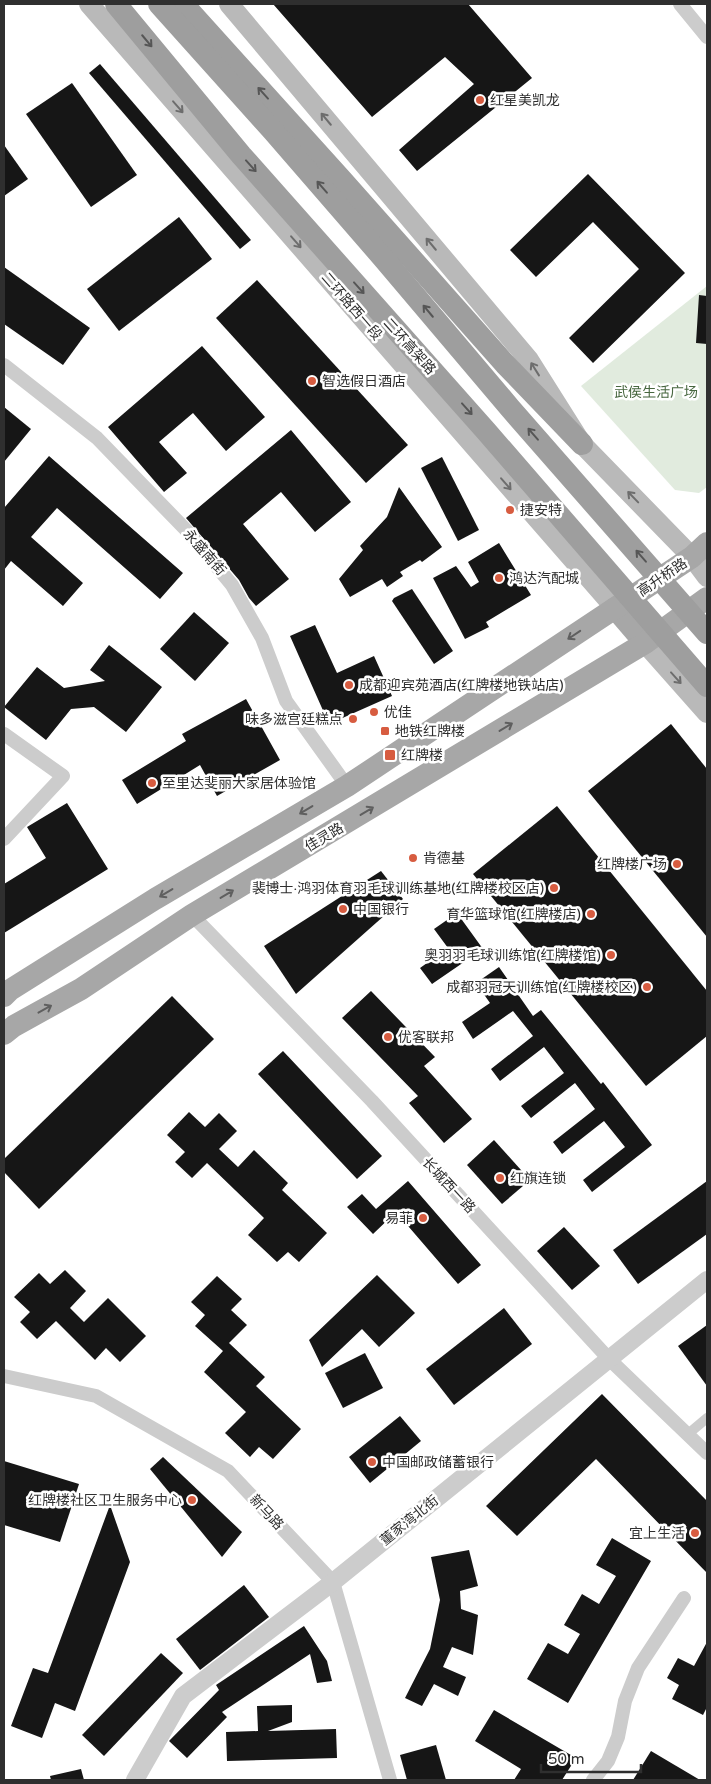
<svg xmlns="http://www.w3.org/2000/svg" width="711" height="1784" viewBox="0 0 711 1784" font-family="'Varela Round','Noto Sans SC',sans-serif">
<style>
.green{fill:#e1ebde}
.building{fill:#161616}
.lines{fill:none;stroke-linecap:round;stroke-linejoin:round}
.pedestrian{stroke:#ccc;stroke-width:10}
.minor{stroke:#ccc;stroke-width:14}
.tertiary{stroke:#ccc;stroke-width:18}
.secondary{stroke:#b9b9b9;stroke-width:20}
.primary{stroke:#a7a7a7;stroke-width:22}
.trunk{stroke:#9e9e9e;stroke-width:22}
.trunk-bridge{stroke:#9e9e9e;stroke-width:22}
.oneway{stroke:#565656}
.oneway2{stroke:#6d6d6d}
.oneway3{stroke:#5f5f5f}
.poi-dot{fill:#d75c40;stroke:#fff;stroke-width:2}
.labels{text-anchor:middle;stroke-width:5;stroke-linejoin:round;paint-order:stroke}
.poi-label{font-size:14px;fill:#2f2f2f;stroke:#fff;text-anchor:start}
.street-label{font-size:14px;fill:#2f2f2f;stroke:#fff}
.park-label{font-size:14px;fill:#486740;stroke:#fff}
</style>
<rect width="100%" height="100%" fill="#fff"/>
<polygon class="green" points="707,286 707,487 699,493 675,490 581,386"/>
<g class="building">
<polygon points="273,4 468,4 532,78 417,171 399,150 474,84 445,57 372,117"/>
<polygon points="100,64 251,240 240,249 89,73"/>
<polygon points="72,83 137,175 91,207 26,114"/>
<polygon points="4,145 28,179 4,196"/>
<polygon points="588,174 685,273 593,363 569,338 639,269 593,222 536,277 510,250"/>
<polygon points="179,217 212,259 119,331 87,289"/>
<polygon points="4,267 90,328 63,365 4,324"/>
<polygon points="257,280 408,445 366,483 216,318"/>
<polygon points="699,295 707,296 707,344 696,343"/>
<polygon points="202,346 265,417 226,451 193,413 159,442 187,473 164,492 108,427"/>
<polygon points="4,407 31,429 4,462"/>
<polygon points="291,430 351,502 315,532 281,492 243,524 289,579 256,606 249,598 239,580 186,518"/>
<polygon points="49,456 183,573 160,599 57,508 31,537 83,583 63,606 11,561 4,570 4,508"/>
<polygon points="442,457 479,530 458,541 421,468"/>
<polygon points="399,487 442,547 422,562 420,560 400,572 403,576 387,587 382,579 350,597 339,579 363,550 360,546 387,517"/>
<polygon points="499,543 531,595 486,622 489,627 465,639 433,578 456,566 471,587 479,582 468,562"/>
<polygon points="412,589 453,651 434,664 392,601 394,598"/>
<polygon points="194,612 229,643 195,681 160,649"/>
<polygon points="315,625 337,673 374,656 392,696 329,724 290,636"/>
<polygon points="109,645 162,687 126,732 94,707 71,709 46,740 4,707 37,667 64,688 105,681 90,670"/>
<polygon points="246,699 280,760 217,796 200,765 137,804 122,780 186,741 182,734"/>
<polygon points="671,724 707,769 707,937 588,791"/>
<polygon points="67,803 108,869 4,933 4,884 46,858 27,827"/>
<polygon points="557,806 707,991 707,1036 646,1086 473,874"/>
<polygon points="381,871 403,899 296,994 264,946"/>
<polygon points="457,913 483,949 432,984 420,968 448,948 434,929"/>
<polygon points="499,967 533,1016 541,1010 601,1084 603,1082 652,1145 592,1192 583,1180 625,1147 604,1121 562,1154 553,1142 595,1109 575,1083 531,1118 521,1106 564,1073 544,1047 500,1081 491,1069 533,1036 513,1011 473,1039 462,1022 490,1003 476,983"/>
<polygon points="371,991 435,1057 424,1066 472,1119 444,1143 409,1103 418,1096 342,1018"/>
<polygon points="172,996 214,1039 39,1209 4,1172 4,1159"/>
<polygon points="283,1051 382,1156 357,1179 258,1074"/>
<polygon points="189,1112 205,1127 219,1113 237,1131 219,1149 238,1167 254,1150 288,1183 282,1190 327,1233 299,1262 288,1252 277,1262 248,1235 264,1218 207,1163 192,1178 175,1162 185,1152 167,1135"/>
<polygon points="494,1140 530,1180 502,1204 467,1165"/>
<polygon points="408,1181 481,1265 458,1284 396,1212 373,1234 347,1207 362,1194 376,1209"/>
<polygon points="707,1181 707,1234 638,1284 613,1250"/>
<polygon points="564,1227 600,1266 572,1290 537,1251"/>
<polygon points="65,1270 86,1291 70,1308 84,1322 108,1298 146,1336 120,1362 106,1348 95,1360 56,1321 37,1339 20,1322 30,1312 14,1297 39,1273 50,1284"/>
<polygon points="377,1275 415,1313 379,1347 362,1329 322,1367 309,1340"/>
<polygon points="217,1276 242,1299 231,1310 247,1325 229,1343 265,1377 256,1386 301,1429 273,1459 259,1447 250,1457 225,1433 246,1412 204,1372 223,1351 195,1326 205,1315 191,1302"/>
<polygon points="504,1308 532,1344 454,1405 426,1369"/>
<polygon points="707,1325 707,1386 678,1346"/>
<polygon points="365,1353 383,1388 343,1408 325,1373"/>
<polygon points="602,1394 707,1501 707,1573 596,1459 517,1536 486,1506"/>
<polygon points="400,1416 421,1441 370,1483 349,1457"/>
<polygon points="163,1457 242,1532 222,1557 150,1469"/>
<polygon points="4,1461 79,1484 60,1542 4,1525"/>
<polygon points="110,1505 130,1562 75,1711 55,1703 42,1738 11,1726 33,1668 48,1673"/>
<polygon points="612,1538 651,1561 568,1703 527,1679 548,1643 568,1654 580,1634 564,1625 582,1594 599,1604 616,1576 596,1565"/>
<polygon points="469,1550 478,1586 460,1591 461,1609 478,1615 473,1655 452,1647 443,1667 466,1677 458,1696 434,1684 422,1706 405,1698 430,1649 440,1600 431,1557"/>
<polygon points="244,1585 269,1617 200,1670 176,1639"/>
<polygon points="304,1626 327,1661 332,1681 317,1683 310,1654 222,1712 227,1717 187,1758 169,1741 219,1690 216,1685"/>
<polygon points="707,1642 707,1707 703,1715 672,1699 679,1685 667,1678 678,1658 694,1666"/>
<polygon points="161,1653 183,1673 104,1756 82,1735"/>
<polygon points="292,1705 292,1722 268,1731 336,1729 337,1758 227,1761 226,1732 258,1731 257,1706"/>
<polygon points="494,1710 576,1758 562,1780 514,1780 521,1769 475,1741"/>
<polygon points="436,1745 446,1780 407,1780 400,1755"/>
<polygon points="651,1751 700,1780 633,1780"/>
<polygon points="81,1769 84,1780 51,1780 50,1776"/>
</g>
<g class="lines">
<polyline class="pedestrian" points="688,1434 707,1418"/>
<g class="minor">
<polyline points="680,4 707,37"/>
<polyline points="4,365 97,438 189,533 232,585 262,638 286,701 347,786"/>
<polyline points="4,734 63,776 4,839"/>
<polyline points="192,915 372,1101 609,1359 707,1453"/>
<polyline points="4,1376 96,1396 228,1471 333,1582 390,1780"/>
<polyline points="593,1780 608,1761 618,1737 625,1701 638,1668 684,1598"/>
</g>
<polyline class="tertiary" points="135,1780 183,1696 333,1582 707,1280"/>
<g class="secondary">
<polyline points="89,4 615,608"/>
<polyline points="229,4 529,360 582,444 692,557 707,577"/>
<polyline points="645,643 707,713"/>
</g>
<g class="primary">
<polyline points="615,608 645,643"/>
<polyline points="4,996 10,990 155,899 347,786 692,557 707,543"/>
<polyline points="4,1034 14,1026 81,989 192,915 645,643 707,598"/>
</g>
<polyline class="trunk" points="183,4 342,180 505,364 582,444"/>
<g class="trunk-bridge">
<polyline points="116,4 241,155 486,431 707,686"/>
<polyline points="159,4 273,131 384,259 510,408 707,633"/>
</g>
</g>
<defs><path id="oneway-shaft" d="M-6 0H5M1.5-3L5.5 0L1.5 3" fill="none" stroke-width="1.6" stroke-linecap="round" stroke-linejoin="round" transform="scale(1.25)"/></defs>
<g class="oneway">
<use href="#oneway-shaft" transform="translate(147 41) rotate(50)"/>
<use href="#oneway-shaft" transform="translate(263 93) rotate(-132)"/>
<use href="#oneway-shaft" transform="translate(251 166) rotate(48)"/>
<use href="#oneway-shaft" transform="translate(322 187) rotate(-131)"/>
<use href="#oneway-shaft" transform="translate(359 288) rotate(48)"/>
<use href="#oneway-shaft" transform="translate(428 311) rotate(-130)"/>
<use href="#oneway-shaft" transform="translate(467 409) rotate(48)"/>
<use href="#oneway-shaft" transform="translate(533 434) rotate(-131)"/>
<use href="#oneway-shaft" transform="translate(641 556) rotate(-131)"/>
</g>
<g class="oneway2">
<use href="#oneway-shaft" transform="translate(178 107) rotate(49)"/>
<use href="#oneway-shaft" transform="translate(326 119) rotate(-130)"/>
<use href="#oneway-shaft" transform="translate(296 242) rotate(49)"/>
<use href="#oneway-shaft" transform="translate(431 244) rotate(-130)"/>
<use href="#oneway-shaft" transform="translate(535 369) rotate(-122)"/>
<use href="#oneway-shaft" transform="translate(506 484) rotate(49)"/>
<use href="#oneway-shaft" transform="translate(633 497) rotate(-134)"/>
<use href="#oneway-shaft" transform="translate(676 678) rotate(48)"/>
</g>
<g class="oneway3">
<use href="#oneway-shaft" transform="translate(574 635) rotate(146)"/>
<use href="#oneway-shaft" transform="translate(506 727) rotate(-31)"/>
<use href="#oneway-shaft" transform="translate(306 810) rotate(149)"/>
<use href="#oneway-shaft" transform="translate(367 811) rotate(-31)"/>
<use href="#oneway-shaft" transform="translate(166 893) rotate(149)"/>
<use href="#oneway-shaft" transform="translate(227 894) rotate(-31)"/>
<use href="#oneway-shaft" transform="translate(45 1009) rotate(-29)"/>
</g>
<g class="poi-dot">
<circle cx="480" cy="100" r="5"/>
<circle cx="312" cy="381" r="5"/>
<circle cx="510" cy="510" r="5"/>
<circle cx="499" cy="578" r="5"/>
<circle cx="349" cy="685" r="5"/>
<circle cx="374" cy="712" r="5"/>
<circle cx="353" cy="719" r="5"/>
<rect x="380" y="726" width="10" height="10" rx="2.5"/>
<rect x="384" y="749" width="12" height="12" rx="2.5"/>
<circle cx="152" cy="783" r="5"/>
<circle cx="413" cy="858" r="5"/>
<circle cx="677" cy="864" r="5"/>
<circle cx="554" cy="888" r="5"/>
<circle cx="343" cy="909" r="5"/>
<circle cx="591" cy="914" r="5"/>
<circle cx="611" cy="955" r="5"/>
<circle cx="647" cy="987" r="5"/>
<circle cx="388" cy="1037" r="5"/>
<circle cx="500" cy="1178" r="5"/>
<circle cx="423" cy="1218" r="5"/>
<circle cx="372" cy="1462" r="5"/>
<circle cx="192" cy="1500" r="5"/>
<circle cx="695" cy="1533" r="5"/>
</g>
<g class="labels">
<g class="poi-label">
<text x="490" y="105">红星美凯龙</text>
<text x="322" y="386">智选假日酒店</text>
<text x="520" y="515">捷安特</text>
<text x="509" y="583">鸿达汽配城</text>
<text x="359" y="690">成都迎宾苑酒店(红牌楼地铁站店)</text>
<text x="384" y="717">优佳</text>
<text x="343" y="724" text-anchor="end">味多滋宫廷糕点</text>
<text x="395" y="736">地铁红牌楼</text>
<text x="401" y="760">红牌楼</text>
<text x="162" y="788">至里达斐丽大家居体验馆</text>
<text x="423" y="863">肯德基</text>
<text x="667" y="869" text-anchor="end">红牌楼广场</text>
<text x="544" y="893" text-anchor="end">裴博士·鸿羽体育羽毛球训练基地(红牌楼校区店)</text>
<text x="353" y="914">中国银行</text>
<text x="581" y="919" text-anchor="end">育华篮球馆(红牌楼店)</text>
<text x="601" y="960" text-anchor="end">奥羽羽毛球训练馆(红牌楼馆)</text>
<text x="637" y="992" text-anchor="end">成都羽冠天训练馆(红牌楼校区)</text>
<text x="398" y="1042">优客联邦</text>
<text x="510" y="1183">红旗连锁</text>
<text x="413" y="1223" text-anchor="end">易菲</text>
<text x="382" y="1467">中国邮政储蓄银行</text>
<text x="182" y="1505" text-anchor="end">红牌楼社区卫生服务中心</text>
<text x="685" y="1538" text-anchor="end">宜上生活</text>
</g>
<g class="street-label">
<text transform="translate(352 306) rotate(49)" y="5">二环路西一段</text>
<text transform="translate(410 346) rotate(48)" y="5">二环高架路</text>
<text transform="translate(205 552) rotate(49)" y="5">永盛南街</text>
<text transform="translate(662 577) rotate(-34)" y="5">高升桥路</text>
<text transform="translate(324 837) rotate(-31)" y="5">佳灵路</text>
<text transform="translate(449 1185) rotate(47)" y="5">长城西一路</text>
<text transform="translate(267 1512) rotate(47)" y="5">新马路</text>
<text transform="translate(409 1520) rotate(-39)" y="5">董家湾北街</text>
</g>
<g class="park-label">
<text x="656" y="397">武侯生活广场</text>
</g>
</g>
<rect width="711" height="1784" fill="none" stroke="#2f2f2f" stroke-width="10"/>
<path d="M541 1764v8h100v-8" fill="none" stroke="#2f2f2f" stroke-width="2.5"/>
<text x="548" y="1764" font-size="15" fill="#2f2f2f" stroke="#ffffff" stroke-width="4" paint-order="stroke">50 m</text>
</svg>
